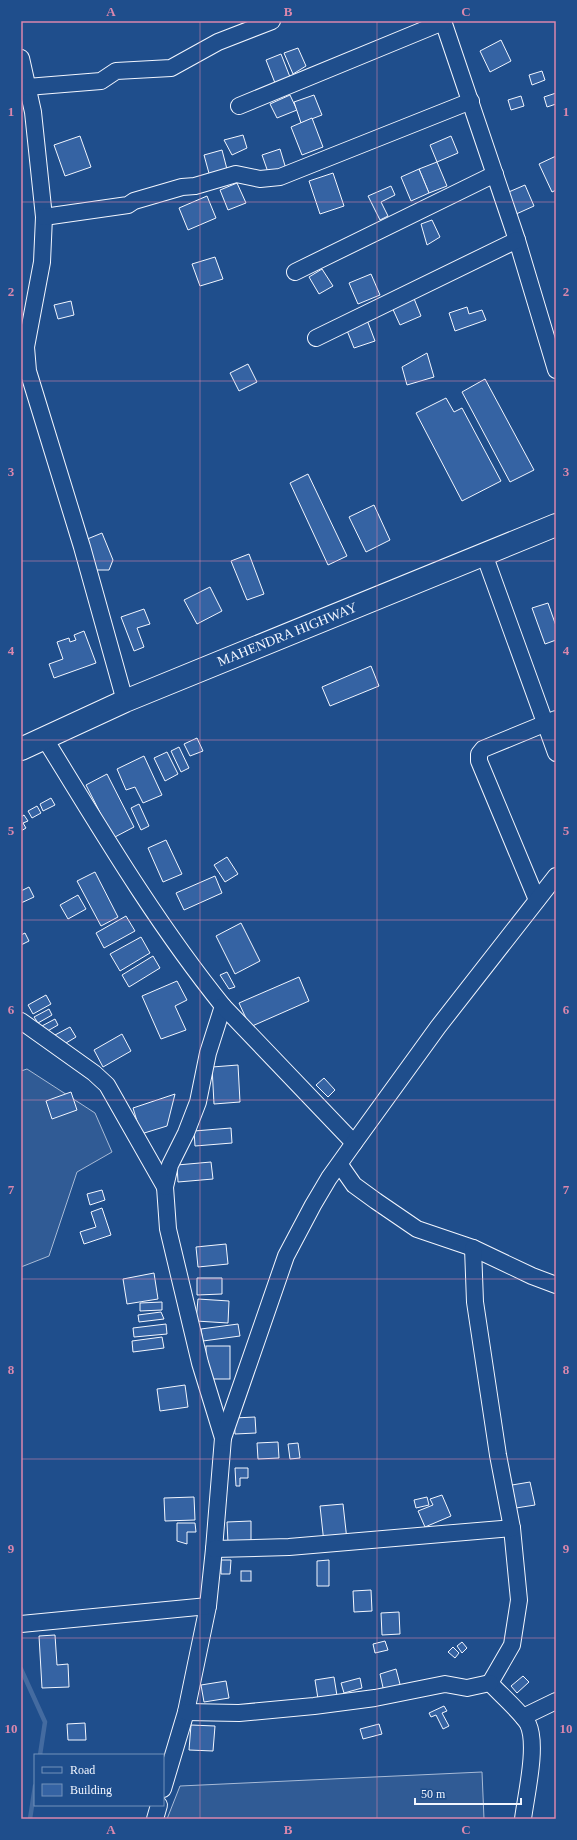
<svg xmlns="http://www.w3.org/2000/svg" width="577" height="1840" viewBox="0 0 577 1840" font-family="'Times New Roman',serif">
<style>
.built{fill:#305b95;stroke:#a8bbd7}
.lines{fill:none;stroke-linecap:round;stroke-linejoin:round}
.stream{stroke:#446ba0;stroke-width:4.5}
.building{fill:#3563a3;stroke:#f2f6ff}
.minor-casing{stroke:#f2f6ff;stroke-width:18}
.highway-casing{stroke:#f2f6ff;stroke-width:24}
.minor{stroke:#1f4e8c;stroke-width:16}
.highway{stroke:#1f4e8c;stroke-width:22}
.grid{fill:none;stroke:#da87ad;stroke-width:1;stroke-opacity:0.55}
.labels{text-anchor:middle;stroke-width:3;stroke-linejoin:round;paint-order:stroke}
.street-label{font-size:14px;fill:#f2f6ff;stroke:#1f4e8c}
.neatline{fill:none;stroke:#da87ad;stroke-width:1.5}
.grid-label{font-size:13px;text-anchor:middle;font-weight:bold;fill:#da87ad}
</style>
<rect width="100%" height="100%" fill="#1f4e8c"/>
<g class="built">
<polygon points="27,1069 95,1113 112,1152 77,1172 49,1256 21,1267 21,1071"/>
<polygon points="482,1772 484,1819 167,1819 180,1786"/>
</g>
<g class="lines">
<g class="stream">
<polyline points="21,1669 45,1722 40,1755"/>
<polyline points="30,1819 35,1786"/>
</g>
</g>
<g class="building">
<polygon points="501,40 511,61 490,72 480,51"/>
<polygon points="298,48 306,66 293,74 284,53"/>
<polygon points="281,54 290,77 275,83 266,60"/>
<polygon points="542,71 545,80 532,85 529,75"/>
<polygon points="556,93 556,104 547,107 544,97"/>
<polygon points="290,95 297,110 277,118 270,104"/>
<polygon points="314,95 322,115 301,123 294,102"/>
<polygon points="521,96 524,106 511,110 508,100"/>
<polygon points="312,118 323,147 302,155 291,127"/>
<polygon points="243,135 247,148 232,155 224,140"/>
<polygon points="80,136 91,167 65,176 54,145"/>
<polygon points="451,136 458,153 437,162 430,145"/>
<polygon points="280,149 286,169 269,175 262,155"/>
<polygon points="222,150 228,173 210,177 204,155"/>
<polygon points="556,156 556,190 552,192 539,164"/>
<polygon points="437,162 447,186 429,193 419,169"/>
<polygon points="419,169 429,193 411,201 401,177"/>
<polygon points="333,173 344,206 320,214 309,181"/>
<polygon points="237,183 246,203 228,210 220,190"/>
<polygon points="525,185 534,206 514,215 504,194"/>
<polygon points="391,186 395,195 381,202 388,216 380,220 368,196"/>
<polygon points="207,196 216,218 188,230 179,208"/>
<polygon points="432,220 440,237 427,245 421,224"/>
<polygon points="215,257 223,279 200,286 192,264"/>
<polygon points="322,269 333,286 319,294 309,277"/>
<polygon points="371,274 380,295 358,304 349,283"/>
<polygon points="413,296 421,316 400,325 391,305"/>
<polygon points="71,301 74,315 58,319 54,305"/>
<polygon points="467,307 469,314 482,310 486,320 455,331 449,313"/>
<polygon points="367,320 375,341 354,348 346,328"/>
<polygon points="427,353 434,377 407,385 402,367"/>
<polygon points="248,364 257,382 239,391 230,373"/>
<polygon points="485,379 534,470 510,482 462,392"/>
<polygon points="446,398 454,412 462,408 501,481 462,501 416,413"/>
<polygon points="308,474 347,556 328,565 290,483"/>
<polygon points="374,505 390,540 366,552 349,517"/>
<polygon points="102,533 113,560 109,570 92,570 80,542"/>
<polygon points="249,554 264,594 247,600 231,561"/>
<polygon points="210,587 222,611 197,624 184,600"/>
<polygon points="548,603 556,626 556,640 545,644 532,608"/>
<polygon points="144,609 150,624 137,628 144,647 134,651 121,617"/>
<polygon points="84,631 96,663 54,678 49,664 63,659 57,642 69,638 70,642 76,640 74,635"/>
<polygon points="371,666 379,686 330,706 322,687"/>
<polygon points="197,738 203,751 190,756 184,744"/>
<polygon points="179,747 189,768 181,772 171,751"/>
<polygon points="167,752 178,774 165,781 154,758"/>
<polygon points="144,756 162,795 143,803 135,787 126,790 117,769"/>
<polygon points="107,774 134,827 113,838 86,785"/>
<polygon points="51,798 55,805 43,811 40,804"/>
<polygon points="139,804 149,826 141,830 131,808"/>
<polygon points="37,806 41,813 32,818 28,811"/>
<polygon points="24,815 28,821 23,823 26,828 21,831 21,817"/>
<polygon points="166,840 182,874 163,882 148,848"/>
<polygon points="227,857 238,874 225,882 214,865"/>
<polygon points="95,872 118,917 101,926 77,881"/>
<polygon points="215,876 222,893 184,910 176,893"/>
<polygon points="29,887 34,897 21,903 21,891"/>
<polygon points="78,895 86,909 68,919 60,905"/>
<polygon points="126,916 135,931 104,948 96,933"/>
<polygon points="241,923 260,961 235,974 216,936"/>
<polygon points="25,933 29,941 21,945 21,935"/>
<polygon points="141,937 150,953 120,971 110,954"/>
<polygon points="153,956 160,968 129,987 122,975"/>
<polygon points="227,972 235,987 229,989 220,975"/>
<polygon points="299,977 309,1001 250,1027 239,1003"/>
<polygon points="177,981 187,1000 175,1006 186,1030 161,1039 142,996"/>
<polygon points="46,995 51,1004 33,1014 28,1005"/>
<polygon points="49,1009 52,1015 38,1023 34,1017"/>
<polygon points="55,1019 58,1025 44,1033 40,1027"/>
<polygon points="70,1027 76,1037 61,1046 55,1035"/>
<polygon points="122,1034 131,1051 103,1067 94,1050"/>
<polygon points="238,1065 240,1102 214,1104 212,1067"/>
<polygon points="324,1078 335,1090 328,1097 316,1085"/>
<polygon points="71,1092 77,1110 52,1119 46,1101"/>
<polygon points="175,1094 167,1126 141,1134 133,1108"/>
<polygon points="231,1128 232,1143 195,1146 194,1131"/>
<polygon points="211,1162 213,1179 178,1182 177,1165"/>
<polygon points="102,1190 105,1200 90,1205 87,1194"/>
<polygon points="102,1208 111,1235 84,1244 80,1232 96,1227 91,1212"/>
<polygon points="226,1244 228,1264 198,1267 196,1247"/>
<polygon points="154,1273 158,1299 127,1304 123,1279"/>
<polygon points="197,1278 222,1278 222,1294 197,1295"/>
<polygon points="198,1299 229,1301 228,1323 196,1321"/>
<polygon points="162,1302 162,1310 140,1311 140,1303"/>
<polygon points="161,1312 164,1319 139,1322 138,1315"/>
<polygon points="166,1324 167,1334 134,1337 133,1328"/>
<polygon points="238,1324 240,1336 203,1341 201,1329"/>
<polygon points="162,1337 164,1348 133,1352 132,1341"/>
<rect x="206" y="1346" width="24" height="33"/>
<polygon points="185,1385 188,1407 160,1411 157,1389"/>
<polygon points="255,1417 256,1433 235,1434 234,1418"/>
<polygon points="278,1442 279,1458 258,1459 257,1443"/>
<polygon points="298,1443 300,1458 290,1459 288,1444"/>
<polygon points="235,1468 248,1468 248,1478 240,1478 240,1486 236,1486"/>
<polygon points="530,1482 535,1505 516,1508 512,1485"/>
<polygon points="442,1495 451,1516 425,1527 418,1511 433,1505 430,1499"/>
<polygon points="194,1497 195,1520 165,1521 164,1498"/>
<polygon points="427,1497 429,1505 416,1508 414,1500"/>
<polygon points="343,1504 347,1540 324,1543 320,1506"/>
<polygon points="251,1521 251,1542 228,1543 227,1522"/>
<polygon points="177,1523 195,1523 196,1532 187,1532 187,1544 177,1541"/>
<polygon points="221,1560 231,1560 230,1574 221,1574"/>
<polygon points="329,1560 329,1586 317,1586 317,1561"/>
<rect x="241" y="1571" width="10" height="10"/>
<polygon points="371,1590 372,1611 354,1612 353,1591"/>
<polygon points="399,1612 400,1634 382,1635 381,1613"/>
<polygon points="55,1635 57,1665 68,1664 69,1687 42,1688 39,1636"/>
<polygon points="385,1641 388,1650 375,1653 373,1644"/>
<polygon points="462,1642 467,1648 462,1653 457,1646"/>
<polygon points="453,1647 459,1653 455,1658 448,1652"/>
<polygon points="396,1669 401,1688 384,1692 380,1674"/>
<polygon points="523,1676 529,1682 517,1693 511,1686"/>
<polygon points="334,1677 338,1702 319,1705 315,1680"/>
<polygon points="360,1678 362,1688 344,1693 341,1683"/>
<polygon points="226,1681 229,1698 204,1702 201,1685"/>
<polygon points="444,1706 447,1711 442,1713 449,1726 443,1729 436,1715 431,1717 429,1713"/>
<polygon points="85,1723 86,1740 68,1740 67,1724"/>
<polygon points="379,1724 382,1734 363,1739 360,1729"/>
<polygon points="191,1725 215,1726 213,1751 189,1750"/>
</g>
<g class="lines">
<defs>
<g id="minor">
<polyline points="443,21 517,240 556,370"/>
<polyline points="21,58 33,112 44,217 42,262 26,347 28,371 82,547 125,701"/>
<polyline points="27,87 101,81 116,71 171,68 218,42 272,21"/>
<polyline points="239,106 443,22"/>
<polyline points="44,217 128,205 134,201 182,187 195,186 236,174 260,179 280,177 471,101"/>
<polyline points="295,272 495,174"/>
<polyline points="316,338 517,240"/>
<polyline points="484,554 556,753"/>
<path d="M 45,739 C 101,830 156,923 223,1006 L 208,1053 L 198,1102 L 186,1133 L 170,1165 L 165,1187 L 168,1229 L 200,1363 L 223,1438 L 214,1549 L 208,1606 L 186,1712 L 163,1789"/>
<polyline points="537,900 479,761 479,754 483,749 556,719"/>
<polyline points="223,1006 354,1143"/>
<polyline points="21,1021 94,1073 107,1085 165,1187"/>
<polyline points="340,1165 354,1185 376,1201 417,1229 473,1248 532,1276 556,1285"/>
<path d="M 473,1248 L 475,1302 L 498,1455 L 512,1528 L 519,1600 L 512,1645 L 490,1683 C 499,1693 522,1713 528,1724 C 538,1745 526,1795 523,1819"/>
<polyline points="223,1438 286,1256 313,1205 329,1178 354,1143 438,1027 556,876"/>
<polyline points="214,1549 289,1547 512,1528"/>
<polyline points="21,1624 208,1606"/>
<polyline points="186,1712 239,1713 314,1706 375,1698 445,1684 467,1688 490,1683"/>
<polyline points="523,1717 556,1701"/>
<polyline points="155,1819 159,1805"/>
</g>
<polyline id="highway" points="21,749 125,701 556,525"/>
</defs>
<use href="#minor" class="minor-casing"/>
<use href="#highway" class="highway-casing"/>
<use href="#minor" class="minor"/>
<use href="#highway" class="highway"/>
</g>
<path class="grid" d="M 200,21 L 200,1819M 377,21 L 377,1819M 21,202 L 556,202M 21,381 L 556,381M 21,561 L 556,561M 21,740 L 556,740M 21,920 L 556,920M 21,1100 L 556,1100M 21,1279 L 556,1279M 21,1459 L 556,1459M 21,1638 L 556,1638"/>
<g class="labels">
<g class="street-label">
<text transform="translate(287 634) rotate(-22)" y="5">MAHENDRA HIGHWAY</text>
</g>
</g>
<rect width="577" height="1840" fill="none" stroke="#1f4e8c" stroke-width="44"/>
<rect x="34" y="1754" width="130" height="52" fill="#1f4e8c" stroke="#7391ba"/>
<rect x="42" y="1767" width="20" height="6" fill="#1f4e8c" stroke="#7391ba"/>
<text x="70" y="1774" font-size="12" fill="#f2f6ff">Road</text>
<rect x="42" y="1784" width="20" height="12" fill="#3563a3" stroke="#7391ba"/>
<text x="70" y="1794" font-size="12" fill="#f2f6ff">Building</text>
<path d="M415 1798v6h106v-6" fill="none" stroke="#f2f6ff" stroke-width="2"/>
<text x="421" y="1798" font-size="12" fill="#f2f6ff" stroke="#1f4e8c" stroke-width="3" paint-order="stroke">50 m</text>
<rect x="22" y="22" width="533" height="1796" class="neatline"/>
<g class="grid-label">
<text x="111" y="16">A</text>
<text x="288" y="16">B</text>
<text x="466" y="16">C</text>
<text x="11" y="116">1</text>
<text x="566" y="116">1</text>
<text x="11" y="296">2</text>
<text x="566" y="296">2</text>
<text x="11" y="476">3</text>
<text x="566" y="476">3</text>
<text x="11" y="655">4</text>
<text x="566" y="655">4</text>
<text x="11" y="835">5</text>
<text x="566" y="835">5</text>
<text x="11" y="1014">6</text>
<text x="566" y="1014">6</text>
<text x="11" y="1194">7</text>
<text x="566" y="1194">7</text>
<text x="11" y="1374">8</text>
<text x="566" y="1374">8</text>
<text x="11" y="1553">9</text>
<text x="566" y="1553">9</text>
<text x="11" y="1733">10</text>
<text x="566" y="1733">10</text>
<text x="111" y="1834">A</text>
<text x="288" y="1834">B</text>
<text x="466" y="1834">C</text>
</g>
</svg>
